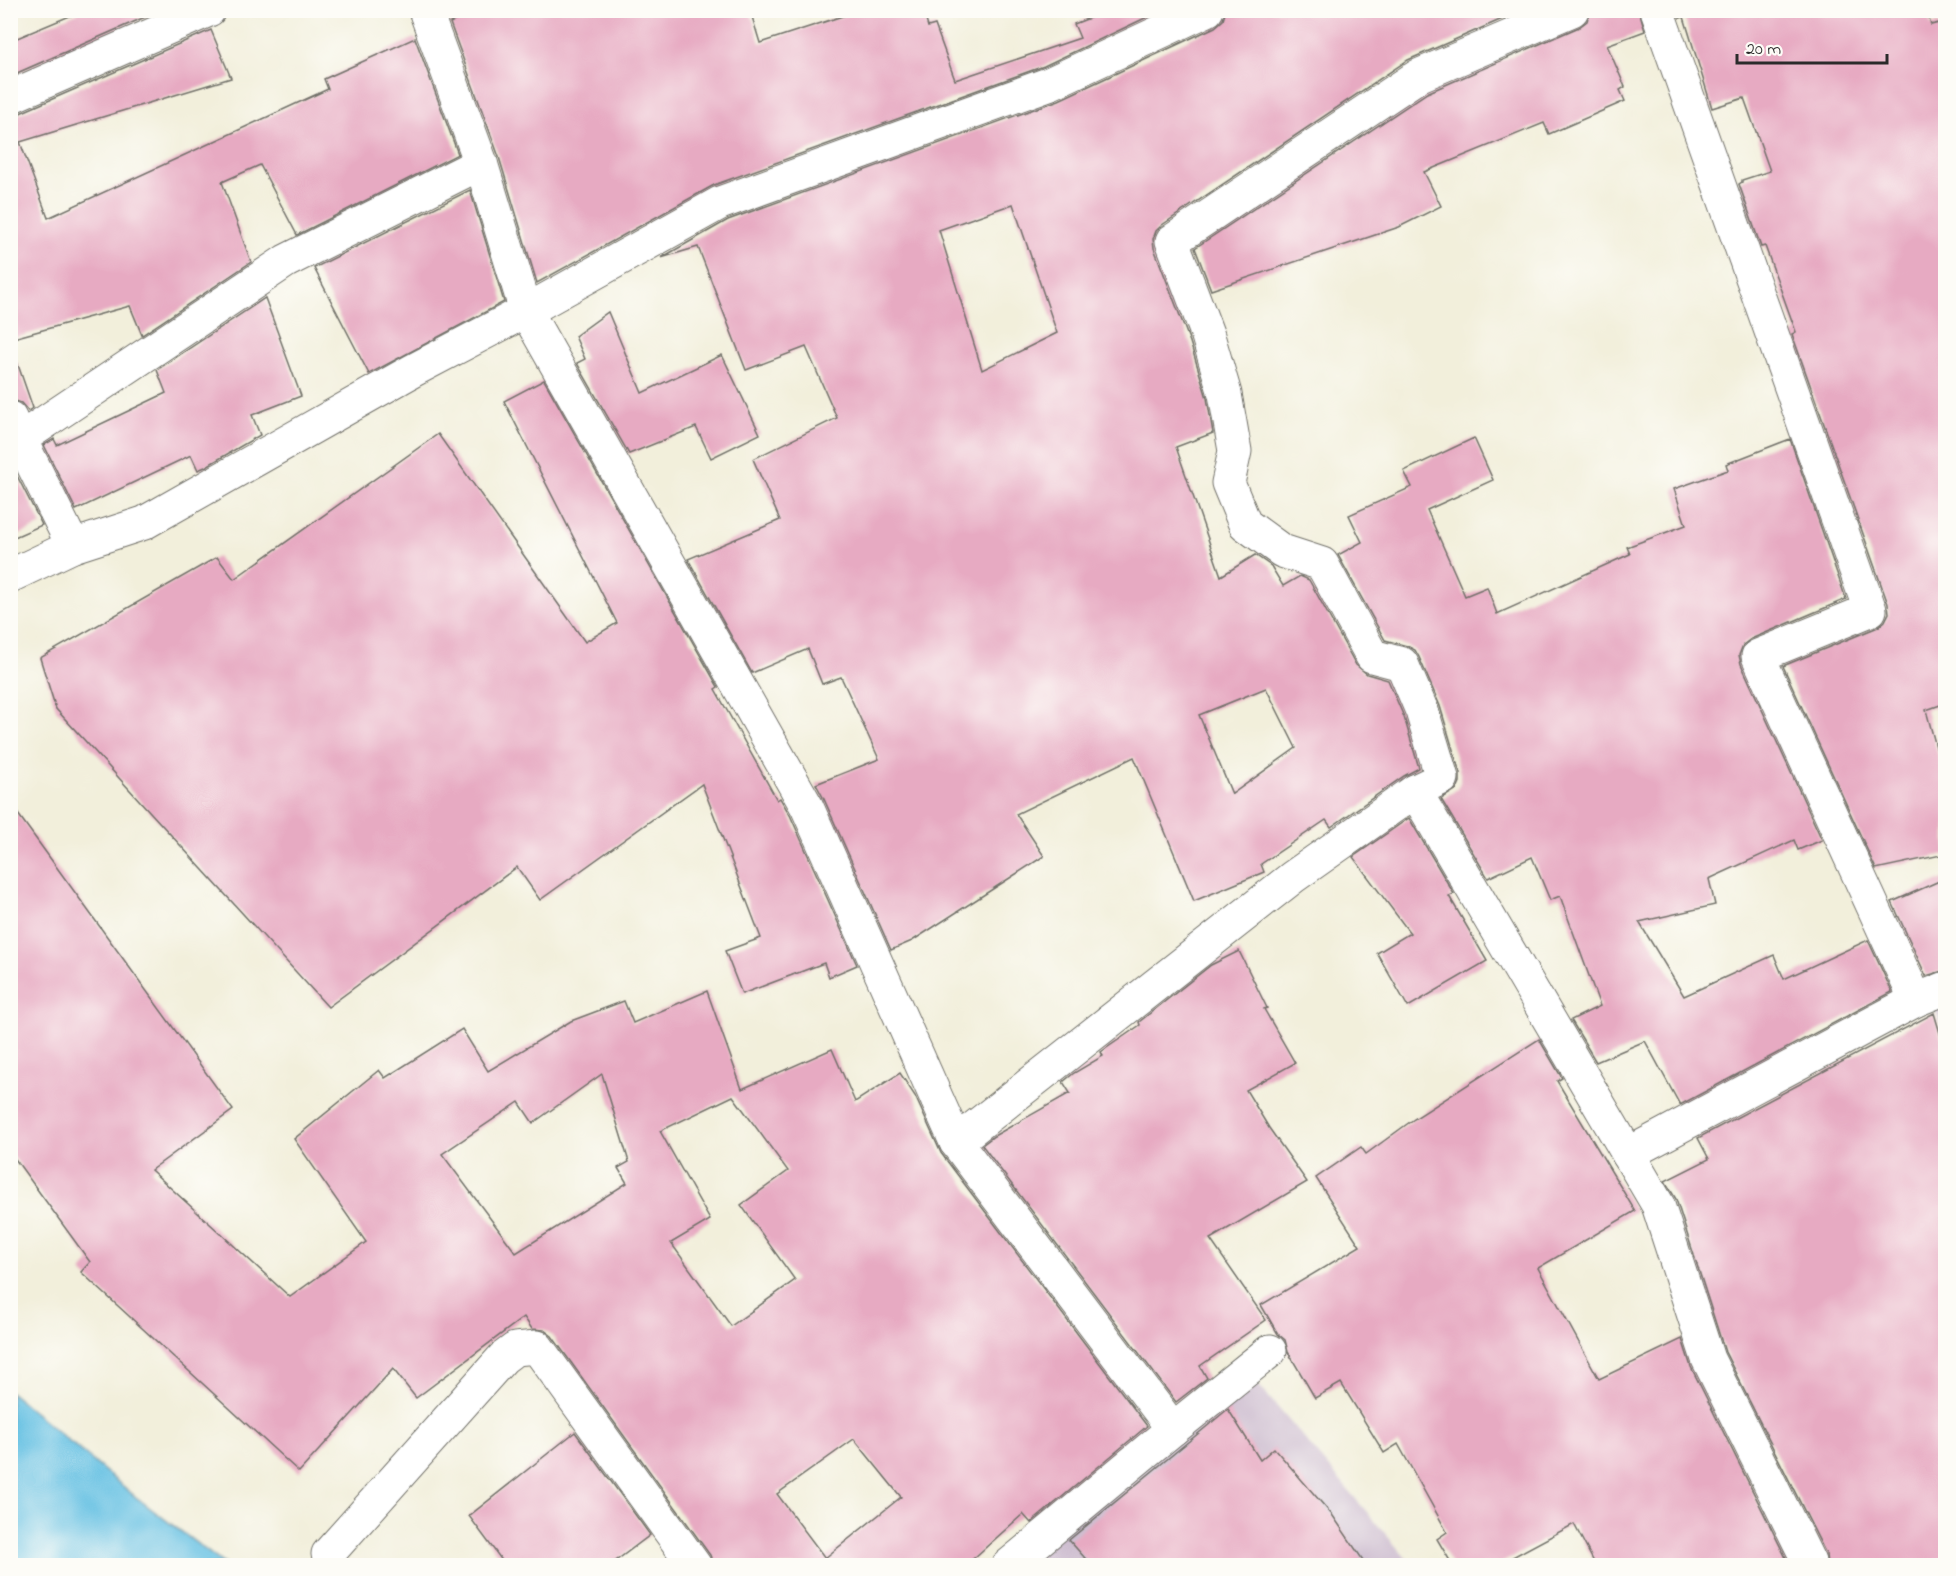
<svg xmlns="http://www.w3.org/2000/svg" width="1956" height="1576" viewBox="0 0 1956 1576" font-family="'Indie Flower',sans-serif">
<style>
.industrial{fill:#cebed0}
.water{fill:#66c1e3;stroke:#487687;stroke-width:1.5}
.building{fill:#e7aac2;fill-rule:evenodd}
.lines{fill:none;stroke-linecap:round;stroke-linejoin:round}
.street-casing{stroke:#717069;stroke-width:35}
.street{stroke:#fff;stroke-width:33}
</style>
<rect width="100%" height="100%" fill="#fdfcf7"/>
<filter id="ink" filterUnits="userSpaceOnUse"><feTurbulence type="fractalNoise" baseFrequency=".0167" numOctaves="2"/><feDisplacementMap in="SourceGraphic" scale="12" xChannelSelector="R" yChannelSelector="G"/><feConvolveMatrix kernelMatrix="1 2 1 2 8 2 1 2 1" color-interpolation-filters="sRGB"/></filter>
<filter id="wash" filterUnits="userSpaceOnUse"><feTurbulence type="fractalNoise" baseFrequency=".008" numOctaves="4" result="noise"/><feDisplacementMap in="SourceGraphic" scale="24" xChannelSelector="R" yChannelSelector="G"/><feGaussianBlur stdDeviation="1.35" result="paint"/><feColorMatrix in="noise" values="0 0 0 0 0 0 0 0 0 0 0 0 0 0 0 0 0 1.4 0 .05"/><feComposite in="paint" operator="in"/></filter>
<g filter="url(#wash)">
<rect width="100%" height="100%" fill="#f2efdb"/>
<g class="industrial">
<polygon points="1945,979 1945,1034 1925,986"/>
<polygon points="1238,1361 1412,1565 996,1566"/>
</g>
<polygon class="water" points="10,1392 137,1498 225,1565 11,1565"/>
<g id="blocks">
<g class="building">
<polygon points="84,10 161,10 10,76 10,41"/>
<polygon points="477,10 750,10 760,43 861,10 923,10 928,27 935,25 955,80 1080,38 1074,24 1110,10 1162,10 1044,66 714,185 537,283 499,157 450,23"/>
<path d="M 1226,10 L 1523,10 L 1408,60 L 1162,225 L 1156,231 L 1153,239 L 1154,248 L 1190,342 L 1207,398 L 1213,433 L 1176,447 L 1221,576 L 1255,555 L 1271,566 L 1283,586 L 1300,576 L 1309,580 L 1356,665 L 1367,674 L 1388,680 L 1404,717 L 1419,768 L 1404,776 L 1331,827 L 1326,820 L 1261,864 L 1264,872 L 1194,901 L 1134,757 L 1016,814 L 1044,856 L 912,941 L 891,950 L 824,799 L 816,784 L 879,759 L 841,677 L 822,684 L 808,649 L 752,673 L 688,559 L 780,520 L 753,459 L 837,418 L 806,347 L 746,370 L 698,247 L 661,258 L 728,220 L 1059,100 L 1215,27 L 1223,20 ZM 1013,204 L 1057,333 L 982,370 L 939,230 ZM 1266,688 L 1296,748 L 1232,794 L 1199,715 Z"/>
<polygon points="1590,10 1639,10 1645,31 1607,45 1625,87 1620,90 1625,101 1549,134 1544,123 1424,172 1441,206 1399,227 1211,290 1195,248 1427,93 1579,27 1587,21"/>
<polygon points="1677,10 1926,10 1931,25 1939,23 1946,49 1946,703 1926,710 1946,784 1946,854 1876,869 1783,666 1878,627 1885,621 1889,613 1888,604 1792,334 1796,332 1765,246 1761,247 1739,184 1742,182 1742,180 1770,171 1744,98 1712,108 1684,17 1680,18"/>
<polygon points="211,30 231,78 20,142 48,218 328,89 324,79 415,38 458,154 297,235 260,165 222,182 251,262 142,335 130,306 10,339 10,115 18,114"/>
<polygon points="470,190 504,302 369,374 314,268"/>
<polygon points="265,298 301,396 252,415 260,435 205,467 198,470 191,455 76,510 44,445 54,439 57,445 166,393 157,370"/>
<polygon points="608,312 642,393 722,355 760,434 711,458 696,427 629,454 577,363 585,359 575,336"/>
<polygon points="17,362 33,408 28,411 21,403 10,399 10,363"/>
<polygon points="544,380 718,687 715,689 777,800 780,798 790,815 857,965 829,977 824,963 742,994 725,951 761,938 702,784 540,900 517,867 328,1007 56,709 40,658 217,557 234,579 438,434 585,642 617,623 504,401"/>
<polygon points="1474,438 1493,480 1427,510 1465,596 1487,587 1497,614 1630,554 1627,547 1686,525 1674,489 1728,470 1726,464 1790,439 1846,599 1751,639 1743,645 1739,655 1741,664 1822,840 1798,850 1794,840 1709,879 1715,905 1639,922 1684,996 1774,955 1784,979 1868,940 1892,992 1680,1105 1645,1041 1596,1062 1571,1020 1600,1006 1560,896 1550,900 1532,857 1488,878 1441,799 1457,789 1460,782 1460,773 1440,706 1419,657 1415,650 1407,646 1385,640 1338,555 1362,542 1349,515 1412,487 1404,471"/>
<polygon points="10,462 42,525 10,539"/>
<path d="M 10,803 L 233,1110 L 151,1170 L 290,1297 L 366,1242 L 294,1139 L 379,1070 L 385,1078 L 462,1029 L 488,1071 L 571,1021 L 624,1001 L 633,1023 L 707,991 L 742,1089 L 832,1049 L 855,1102 L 900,1073 L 915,1096 L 941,1153 L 1147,1426 L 1031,1523 L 1023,1514 L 965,1566 L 714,1566 L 710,1555 L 552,1336 L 544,1330 L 532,1329 L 524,1317 L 416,1398 L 393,1369 L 299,1472 L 81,1272 L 90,1262 L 10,1152 ZM 602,1074 L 629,1162 L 618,1168 L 627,1183 L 516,1253 L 442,1154 L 519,1102 L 533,1123 ZM 733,1096 L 788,1171 L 741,1205 L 795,1280 L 731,1326 L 671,1243 L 710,1220 L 660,1131 ZM 854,1439 L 901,1497 L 825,1558 L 777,1494 Z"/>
<polygon points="1409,818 1454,894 1449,896 1487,961 1408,1007 1377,953 1410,933 1353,857"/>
<polygon points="1946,878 1946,970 1926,976 1892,902"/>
<polygon points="1239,951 1267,1008 1264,1009 1295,1063 1246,1090 1269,1128 1307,1182 1210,1239 1266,1320 1200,1366 1207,1378 1176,1402 982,1145 994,1136 1070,1093 1063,1082 1074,1073 1103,1056 1101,1052 1140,1025 1139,1022 1211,965"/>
<polygon points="1934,1013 1946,1053 1946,1566 1827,1566 1826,1554 1725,1352 1676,1199 1665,1181 1709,1159 1698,1138"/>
<polygon points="1539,1039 1562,1078 1557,1081 1635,1211 1538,1268 1599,1379 1682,1339 1691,1367 1790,1566 1596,1566 1574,1524 1496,1566 1453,1566 1437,1539 1447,1532 1398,1444 1384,1453 1341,1383 1315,1398 1288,1352 1285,1340 1278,1334 1261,1305 1360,1246 1316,1178 1361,1147 1366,1154 1414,1119"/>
<polygon points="1228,1409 1260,1460 1274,1448 1333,1516 1367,1566 1092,1566 1069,1540"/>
<polygon points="575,1432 650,1535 609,1566 506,1566 469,1516"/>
</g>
</g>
</g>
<g filter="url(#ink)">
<use href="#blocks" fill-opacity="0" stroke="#717069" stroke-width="1.5"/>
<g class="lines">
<defs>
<g id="street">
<polyline points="425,10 481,163 526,311 807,807 956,1142 1173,1429"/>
<polyline points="1657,10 1870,610 1758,656 1916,1000 1946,988"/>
<polyline points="10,97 209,10"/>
<polyline points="10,418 20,439 286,261 481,163"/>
<polyline points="20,439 73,546"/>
<polyline points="10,576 73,546 144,523 412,371 526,311 720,203 1051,83 1207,10"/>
<polyline points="1415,791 1442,778 1422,711 1402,664 1372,656 1322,564 1282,551 1245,524 1228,483 1235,451 1225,394 1208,336 1172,241 1418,76 1572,10"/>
<polyline points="956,1142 1293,877 1415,791 1658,1205 1708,1359 1809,1562"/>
<polyline points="1628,1154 1916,1000"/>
<polyline points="328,1554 503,1358 515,1349 537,1347 695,1566"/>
<polyline points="1008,1566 1173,1429 1270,1351"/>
</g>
</defs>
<use href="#street" class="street-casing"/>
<use href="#street" class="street"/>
</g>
</g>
<rect width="1956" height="1576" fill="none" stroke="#fdfcf7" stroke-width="36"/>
<path d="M1737 54v9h150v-9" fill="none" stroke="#2b2b2b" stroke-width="3"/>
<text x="1746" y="54" font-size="18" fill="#2b2b2b" stroke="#fdfcf7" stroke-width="4.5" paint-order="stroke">20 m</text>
</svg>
